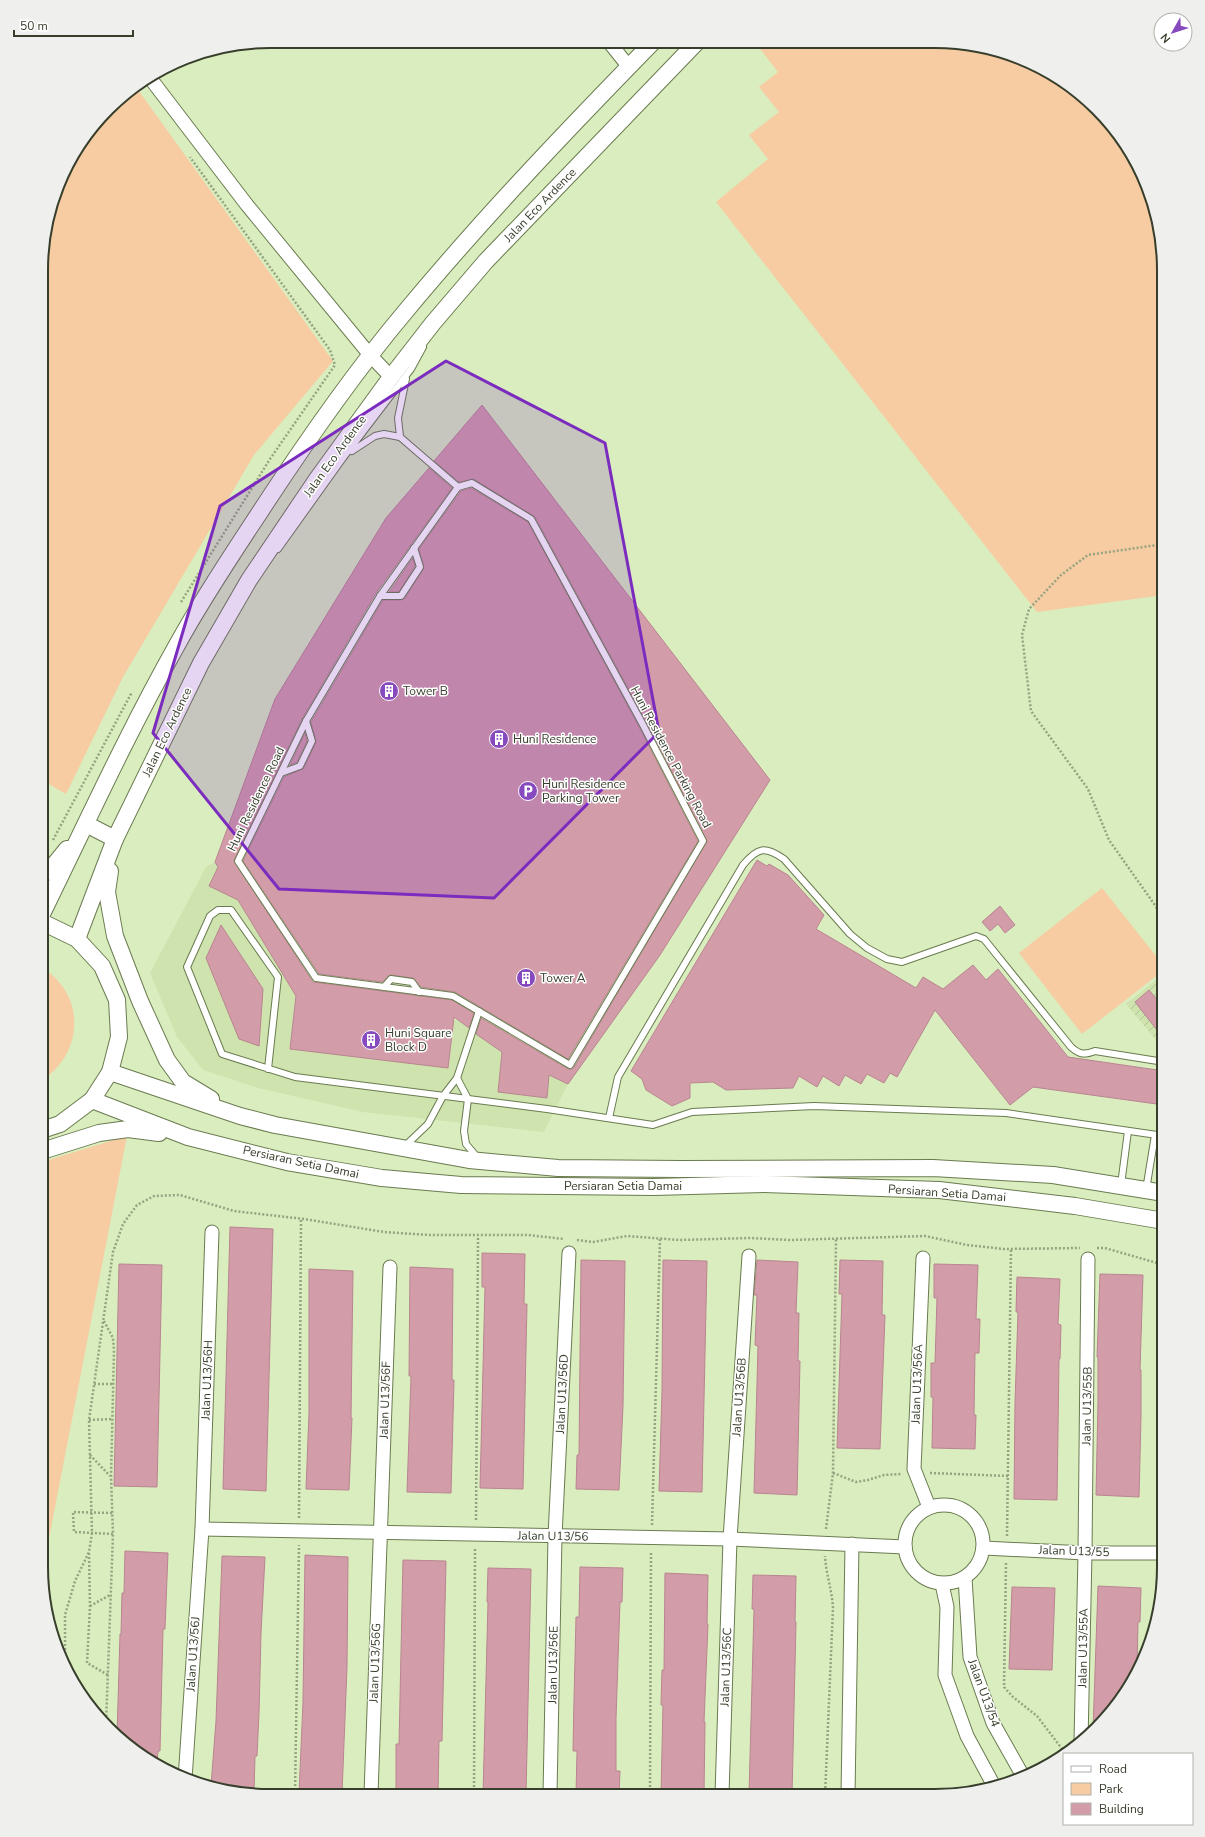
<svg xmlns="http://www.w3.org/2000/svg" width="1205" height="1837" viewBox="0 0 1205 1837" font-family="'Nunito Sans',sans-serif">
<style>
.built{fill:#cee3ad}
.industrial{fill:url(#industrial-furrows)}
.green{fill:#f7cca3}
.building{fill:#d29da8;stroke:#b98590}
.lines{fill:none;stroke-linecap:round;stroke-linejoin:round}
.service-casing{stroke:#6a7b50;stroke-width:8}
.minor-casing{stroke:#6a7b50;stroke-width:15}
.tertiary-casing{stroke:#6a7b50;stroke-width:18}
.path{stroke:#95a380;stroke-width:2.5;stroke-dasharray:2 2;stroke-linecap:butt}
.service{stroke:#fff;stroke-width:6}
.minor{stroke:#fff;stroke-width:13}
.tertiary{stroke:#fff;stroke-width:16}
.marked{fill:#7b2cbf;fill-opacity:0.2;stroke:#7b2cbf;stroke-width:3;stroke-linejoin:round}
.labels{text-anchor:middle;stroke-width:3;stroke-linejoin:round;paint-order:stroke}
.street-label{font-size:12px;fill:#373e2b;stroke:#fff}
.poi-label{font-size:12px;fill:#373e2b;stroke:#fff;text-anchor:start}
.rim{fill:none;stroke:#373e2b;stroke-width:2}
</style>
<defs>
<pattern id="industrial-furrows" width="10" height="10" patternUnits="userSpaceOnUse"><rect width="10" height="10" fill="#cee3ad"/><path d="M-1 1l2-2M0 10L10 0M9 11l2-2" fill="none" stroke="#b2c495"/></pattern>
</defs>
<rect width="100%" height="100%" fill="#daedbe"/>
<polygon class="built" points="215,862 293,990 367,1009 458,1021 503,1053 568,1084 544,1132 363,1112 258,1088 203,1070 177,1037 150,973 206,867"/>
<polygon class="industrial" points="1156,980 1164,990 1164,1044 1161,1046 1126,1004"/>
<g class="green">
<polygon points="755,42 965,43 1023,59 1075,88 1117,131 1146,182 1164,270 1164,595 1037,612 716,202 768,159 749,135 779,112 759,87 778,72"/>
<polygon points="136,87 333,361 254,455 123,677 66,794 42,780 43,240 65,168 119,98"/>
<polygon points="1102,888 1164,966 1164,970 1082,1034 1019,953"/>
<path d="M 42,968 C 86,994 84,1053 42,1080 Z"/>
<polygon points="127,1136 42,1574 41,1567 42,1162"/>
</g>
<g class="building">
<polygon points="482,405 770,780 660,955 568,1084 549,1075 547,1098 498,1092 502,1052 476,1034 481,1018 568,1069 573,1069 707,841 646,721 535,517 474,479 459,482 434,461"/>
<polygon points="429,468 452,488 376,593 302,719 234,861 313,982 452,1000 474,1013 469,1028 454,1017 448,1068 290,1049 296,996 238,900 209,886 218,867 215,862 275,699 386,518"/>
<polygon points="471,488 528,522 638,725 698,841 568,1059 455,992 421,987 413,978 390,975 382,982 319,974 243,861 284,777 304,768 316,742 311,722 383,600 401,600 405,598 424,568 419,549 461,491"/>
<polygon points="413,558 415,566 399,592 389,592"/>
<polygon points="305,733 307,741 297,762 290,765"/>
<polygon points="757,860 767,866 769,864 788,875 824,915 816,929 916,988 923,977 943,989 973,965 986,980 998,969 1068,1057 1164,1071 1164,1105 1033,1087 1010,1105 935,1010 897,1077 890,1073 884,1083 867,1074 861,1084 845,1075 839,1086 823,1076 817,1087 799,1076 793,1088 726,1090 713,1082 690,1083 690,1098 672,1106 646,1090 642,1079 631,1071"/>
<polygon points="1000,906 1015,925 1005,933 998,924 990,931 982,922"/>
<polygon points="221,925 263,989 259,1046 239,1039 206,958"/>
<polygon points="1149,990 1164,1008 1164,1039 1135,1002"/>
<polygon points="230,1227 273,1229 266,1491 223,1489"/>
<polygon points="482,1253 525,1254 524,1304 527,1304 523,1489 480,1488 485,1287 482,1287"/>
<polygon points="581,1260 625,1261 623,1406 619,1490 576,1489 577,1455 579,1455"/>
<polygon points="663,1260 707,1261 702,1492 659,1491 662,1391"/>
<polygon points="757,1260 798,1262 796,1313 799,1313 798,1361 800,1361 797,1495 754,1493 758,1346 755,1345 757,1295 754,1295"/>
<polygon points="840,1260 883,1261 882,1315 885,1315 880,1449 837,1448 842,1294 839,1294"/>
<polygon points="119,1264 162,1265 157,1487 114,1486"/>
<polygon points="934,1264 978,1265 976,1319 980,1319 979,1353 975,1353 974,1415 976,1415 975,1449 932,1448 933,1397 931,1397 931,1363 935,1363 937,1298 934,1298"/>
<polygon points="410,1267 453,1269 452,1380 454,1380 451,1493 407,1492 411,1376 409,1376"/>
<polygon points="309,1269 353,1271 351,1418 352,1418 349,1490 306,1489 309,1413"/>
<polygon points="1100,1274 1143,1275 1140,1370 1141,1370 1141,1416 1139,1497 1096,1495 1098,1402 1098,1357 1097,1357"/>
<polygon points="1017,1277 1060,1279 1058,1324 1061,1325 1060,1359 1059,1359 1057,1500 1014,1499 1015,1402 1018,1312 1016,1312"/>
<polygon points="125,1551 168,1553 165,1629 163,1629 160,1751 158,1751 157,1764 131,1749 117,1736 120,1634 121,1634 122,1593 124,1593"/>
<polygon points="305,1555 348,1557 347,1667 342,1794 299,1794 303,1702"/>
<polygon points="222,1556 265,1557 261,1633 259,1713 257,1756 255,1756 254,1794 240,1794 211,1786 216,1721"/>
<polygon points="403,1560 446,1561 442,1741 439,1741 438,1795 396,1794 396,1744 399,1744"/>
<polygon points="580,1567 623,1568 622,1602 620,1602 616,1718 616,1771 620,1771 619,1795 576,1795 577,1751 573,1751 574,1700 576,1617 579,1617"/>
<polygon points="488,1568 531,1569 526,1795 483,1795 488,1602 487,1602"/>
<polygon points="665,1573 708,1575 707,1624 708,1624 704,1722 705,1722 704,1795 661,1795 663,1705 661,1705 662,1670 664,1670"/>
<polygon points="753,1575 796,1576 795,1622 796,1622 792,1796 749,1795 754,1609 752,1609"/>
<polygon points="1098,1586 1141,1588 1140,1622 1138,1622 1137,1671 1117,1706 1093,1730"/>
<polygon points="1012,1587 1055,1588 1052,1670 1009,1669"/>
</g>
<g class="lines">
<defs>
<g id="service">
<polyline points="400,437 398,418 406,379"/>
<polyline points="352,451 375,436 384,434 400,437 458,487"/>
<polygon points="472,483 531,519 642,723 703,841 570,1065 453,996 316,978 238,861 306,721 380,596 458,487"/>
<polyline points="278,549 343,458 411,369 423,347"/>
<polyline points="380,596 401,596 420,567 414,548"/>
<polyline points="281,773 300,766 312,741 306,721"/>
<polyline points="384,987 391,979 412,982 419,992"/>
<polyline points="268,1069 278,977 231,910 218,910 210,916 187,967 222,1054 295,1077 547,1109 653,1125 692,1112 814,1106 1006,1113 1164,1136"/>
<polyline points="457,1078 468,1099 464,1131 466,1144 477,1157"/>
<path d="M 609,1118 L 618,1077 L 743,865 C 758,847 765,846 784,859 L 850,934 L 867,948 L 887,959 L 902,962 L 976,936 L 984,939 L 1071,1047 C 1080,1055 1085,1055 1095,1051 L 1164,1062"/>
<polyline points="404,1147 428,1124 443,1096 457,1078 479,1011"/>
<polyline points="1121,1185 1128,1131"/>
<polyline points="1146,1190 1155,1135"/>
</g>
<g id="minor">
<polyline points="609,42 629,67"/>
<polyline points="150,78 247,205 370,355 391,377"/>
<polyline points="923,1258 914,1469 929,1507"/>
<circle cx="944" cy="1544" r="39"/>
<polyline points="202,1529 730,1539 905,1547"/>
<polyline points="984,1548 1085,1553 1164,1553"/>
<polyline points="965,1578 970,1657 993,1723 1024,1778"/>
<polyline points="942,1584 947,1607 945,1675 967,1736 993,1784"/>
<polyline points="1081,1742 1085,1553 1088,1259"/>
<polyline points="185,1779 202,1529 212,1232"/>
<polyline points="371,1794 390,1267"/>
<polyline points="550,1795 555,1536 569,1253"/>
<polyline points="722,1795 730,1539 749,1256"/>
<polyline points="848,1796 852,1544"/>
</g>
<g id="tertiary">
<polyline points="86,824 115,839"/>
<polyline points="110,871 107,892 115,936 140,1001 167,1060 183,1082 211,1099"/>
<polyline points="42,875 50,870 67,849"/>
<path d="M 42,914 C 86,824 128,732 177,645 C 202,599 231,556 260,512 C 305,443 352,375 405,312 C 483,218 568,129 653,42"/>
<polyline points="77,939 115,839 201,663 249,580 317,479 391,377 433,323 486,261 697,42"/>
<polyline points="110,1072 240,1116 275,1125 469,1160 558,1168 681,1169 933,1168 1053,1175 1164,1193"/>
<polyline points="92,1100 188,1137 287,1162 382,1178 461,1185 654,1187 764,1184 939,1190 1075,1206 1164,1221"/>
<polyline points="42,1130 60,1124 92,1100 110,1072 119,1037 117,1000 102,966 77,939 42,922"/>
<polyline points="42,1151 99,1133 128,1129 159,1133"/>
</g>
</defs>
<use href="#service" class="service-casing"/>
<use href="#minor" class="minor-casing"/>
<use href="#tertiary" class="tertiary-casing"/>
<g class="path">
<polyline points="181,602 270,459 335,365 330,350 190,157"/>
<polyline points="53,840 132,692"/>
<polyline points="1164,918 1109,840 1088,789 1031,711 1022,635 1029,609 1061,575 1088,555 1164,544"/>
<polyline points="577,1240 593,1242 627,1236 679,1240 750,1238 790,1240 925,1236 967,1245 1004,1249 1080,1248"/>
<polyline points="1097,1248 1105,1248 1164,1265"/>
<polyline points="104,1321 113,1338 114,1351 111,1476 113,1534 106,1724"/>
<polyline points="94,1384 113,1384"/>
<polyline points="89,1420 112,1419"/>
<polyline points="90,1455 110,1476"/>
<polyline points="833,1473 856,1482 868,1480 884,1475 901,1474"/>
<polyline points="930,1473 1008,1476"/>
<polyline points="112,1513 73,1512 74,1532 113,1534"/>
<polyline points="299,1518 301,1218"/>
<polyline points="476,1520 478,1236"/>
<polyline points="652,1525 660,1238"/>
<polyline points="826,1529 833,1473 836,1238"/>
<polyline points="1007,1536 1011,1249"/>
<polyline points="1161,1539 1164,1319"/>
<polyline points="89,1553 90,1606 87,1663 108,1675"/>
<polyline points="1006,1563 1004,1687 1013,1697 1037,1716 1066,1754"/>
<polyline points="1161,1594 1161,1566"/>
<polyline points="90,1606 110,1595"/>
<polyline points="65,1666 65,1615 75,1581 89,1552 92,1533 89,1420 113,1252 123,1224 137,1205 154,1196 180,1195 234,1211 304,1219 384,1232 429,1235 528,1235 564,1239"/>
<polyline points="295,1794 299,1545"/>
<polyline points="474,1795 475,1547"/>
<polyline points="650,1795 651,1552"/>
<path d="M 825,1796 L 833,1608 C 832,1590 826,1574 825,1556"/>
</g>
<use href="#service" class="service"/>
<use href="#minor" class="minor"/>
<use href="#tertiary" class="tertiary"/>
</g>
<path class="marked" d="M 446,361 L 605,443 L 659,732 L 494,898 L 279,889 L 153,733 L 220,506 Z"/>
<defs>
<symbol id="building-disc" viewBox="-11 -11 22 22"><circle r="9.5" fill="#8749be" stroke="#fff"/><path d="M-4-6H4V6H1V3H-1V6H-4ZM-2.5-4.3h1.7v1.8h-1.7ZM.8-4.3h1.7v1.8H.8ZM-2.5-1h1.7V.8h-1.7ZM.8-1h1.7V.8H.8Z" fill="#fff"/></symbol>
<symbol id="parking-disc" viewBox="-11 -11 22 22"><circle r="9.5" fill="#8749be" stroke="#fff"/><path d="M-3.5-5.5H1a3.5 3.5 0 0 1 0 7H-1V5.5H-3.5ZM-1-3.4V-.6H.8a1.4 1.4 0 0 0 0-2.8Z" fill="#fff"/></symbol>
</defs>
<g fill-rule="evenodd">
<use href="#building-disc" x="378" y="680" width="22" height="22"/>
<use href="#building-disc" x="488" y="728" width="22" height="22"/>
<use href="#parking-disc" x="517" y="780" width="22" height="22"/>
<use href="#building-disc" x="515" y="967" width="22" height="22"/>
<use href="#building-disc" x="360" y="1029" width="22" height="22"/>
</g>
<g class="labels">
<g class="street-label">
<text transform="translate(540 205) rotate(-46)" y="4">Jalan Eco Ardence</text>
<text transform="translate(335 456) rotate(-54)" y="4">Jalan Eco Ardence</text>
<text transform="translate(167 732) rotate(-64)" y="4">Jalan Eco Ardence</text>
<text transform="translate(671 757) rotate(62)" y="4">Huni Residence Parking Road</text>
<text transform="translate(256 799) rotate(-64)" y="4">Huni Residence Road</text>
<text transform="translate(301 1162) rotate(12)" y="4">Persiaran Setia Damai</text>
<text x="623" y="1190">Persiaran Setia Damai</text>
<text transform="translate(947 1193) rotate(4)" y="4">Persiaran Setia Damai</text>
<text transform="translate(207 1380) rotate(-88)" y="4">Jalan U13/56H</text>
<text transform="translate(917 1384) rotate(-88)" y="4">Jalan U13/56A</text>
<text transform="translate(562 1394) rotate(-87)" y="4">Jalan U13/56D</text>
<text transform="translate(739 1397) rotate(-86)" y="4">Jalan U13/56B</text>
<text transform="translate(385 1400) rotate(-88)" y="4">Jalan U13/56F</text>
<text transform="translate(1087 1406) rotate(-89)" y="4">Jalan U13/55B</text>
<text transform="translate(553 1536) rotate(1)" y="4">Jalan U13/56</text>
<text transform="translate(1074 1551) rotate(2)" y="4">Jalan U13/55</text>
<text transform="translate(1083 1648) rotate(-89)" y="4">Jalan U13/55A</text>
<text transform="translate(193 1654) rotate(-86)" y="4">Jalan U13/56J</text>
<text transform="translate(375 1663) rotate(-88)" y="4">Jalan U13/56G</text>
<text transform="translate(553 1665) rotate(-89)" y="4">Jalan U13/56E</text>
<text transform="translate(726 1667) rotate(-88)" y="4">Jalan U13/56C</text>
<text transform="translate(984 1693) rotate(70)" y="4">Jalan U13/54</text>
</g>
<g class="poi-label">
<text x="403" y="695">Tower B</text>
<text x="513" y="743">Huni Residence</text>
<text x="542" y="788">Huni Residence<tspan x="542" dy="14">Parking Tower</tspan></text>
<text x="540" y="982">Tower A</text>
<text x="385" y="1037">Huni Square<tspan x="385" dy="14">Block D</tspan></text>
</g>
</g>
<path d="M0 0H1205V1837H0ZM270 48H935A222 222 0 0 1 1157 270V1567A222 222 0 0 1 935 1789H270A222 222 0 0 1 48 1567V270A222 222 0 0 1 270 48Z" fill="#eff0ee" fill-rule="evenodd"/>
<path class="rim" d="M270 48H935A222 222 0 0 1 1157 270V1567A222 222 0 0 1 935 1789H270A222 222 0 0 1 48 1567V270A222 222 0 0 1 270 48Z"/>
<rect x="1063" y="1753" width="130" height="72" fill="#ffffff" stroke="#afb2aa"/>
<rect x="1071" y="1766" width="20" height="6" fill="#ffffff" stroke="#afb2aa"/>
<text x="1099" y="1773" font-size="12" fill="#373e2b">Road</text>
<rect x="1071" y="1783" width="20" height="12" fill="#f7cca3" stroke="#afb2aa"/>
<text x="1099" y="1793" font-size="12" fill="#373e2b">Park</text>
<rect x="1071" y="1803" width="20" height="12" fill="#d29da8" stroke="#afb2aa"/>
<text x="1099" y="1813" font-size="12" fill="#373e2b">Building</text>
<g transform="translate(1173 32) rotate(231)"><circle r="19" fill="#ffffff" stroke="#afb2aa"/>
<path d="M0-3L7 15L0 10L-7 15Z" fill="#8749be"/>
<text y="-6" font-size="11" font-weight="bold" text-anchor="middle" fill="#373e2b">N</text>
</g>
<path d="M14 30v6h119v-6" fill="none" stroke="#373e2b" stroke-width="2"/>
<text x="20" y="30" font-size="12" fill="#373e2b" stroke="#ffffff" stroke-width="3" paint-order="stroke">50 m</text>
</svg>
